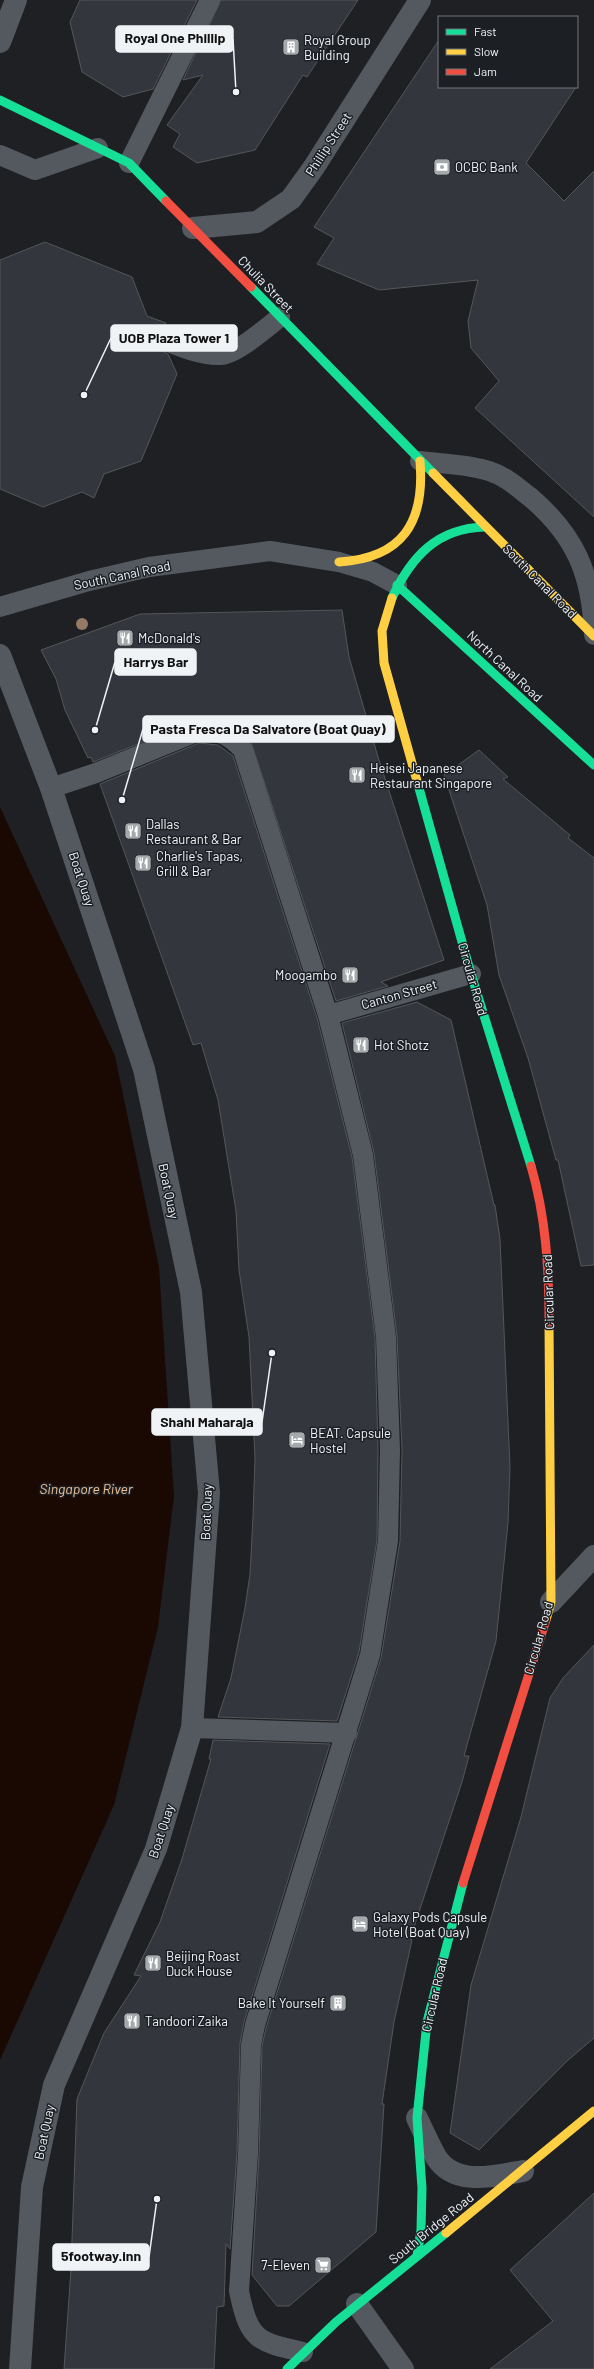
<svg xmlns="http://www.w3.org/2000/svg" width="594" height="2369" viewBox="0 0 594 2369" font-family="Barlow,sans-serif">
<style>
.water{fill:#1a0903}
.building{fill:#33373d;stroke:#545658}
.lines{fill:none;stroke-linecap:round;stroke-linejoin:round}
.lane{stroke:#545960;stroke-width:20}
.street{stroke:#545960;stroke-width:22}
.fast{stroke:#16e098;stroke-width:9}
.slow{stroke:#ffcf43;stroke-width:9}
.jam{stroke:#f24e42;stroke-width:9}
.tree{fill:#957b65}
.labels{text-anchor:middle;stroke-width:3;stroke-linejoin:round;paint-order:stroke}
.poi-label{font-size:13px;fill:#f0f3f6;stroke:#1c2025;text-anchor:start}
.street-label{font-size:13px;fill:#f0f3f6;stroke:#1c2025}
.water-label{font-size:14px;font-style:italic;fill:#eebf94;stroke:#1c2025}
.leader{fill:none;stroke:#f0f3f6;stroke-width:1.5}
.callout-dot{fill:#f0f3f6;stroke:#1c2025;stroke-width:1.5}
.callout{fill:#f0f3f6;stroke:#f0f3f6;stroke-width:1.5}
.callout-label{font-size:14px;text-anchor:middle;font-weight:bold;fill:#111}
</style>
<rect width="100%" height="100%" fill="#1e2023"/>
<polygon class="water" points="0,807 115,1056 159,1267 174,1496 158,1627 114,1805 0,2060"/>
<g class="building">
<polygon points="80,0 197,0 153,89 123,97 82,72 70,22"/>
<polygon points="221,0 358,0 307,77 303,75 255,150 197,163 173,147 180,134 167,125 203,75 183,80"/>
<polygon points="439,40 439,87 576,87 526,163 564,201 594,171 594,517 475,408 499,381 471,348 468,321 478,280 379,290 317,264 334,238 314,227"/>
<polygon points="45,242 132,277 147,316 166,323 164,328 157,327 149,333 150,345 168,354 177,374 141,461 104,474 94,498 82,492 43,507 0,489 0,260"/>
<polygon points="342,610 349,657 378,757 444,960 381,982 388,986 336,1001 251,742 239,731 226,723 212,720 195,721 93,762 91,757 88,758 65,710 56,679 41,650 140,614"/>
<polygon points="199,743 218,745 233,756 317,1018 352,1157 375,1338 378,1450 377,1540 359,1652 337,1721 218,1717 231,1678 245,1608 250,1574 253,1517 255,1458 249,1337 239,1270 236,1211 218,1100 201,1043 193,1045 100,784"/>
<polygon points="479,750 508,777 503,779 570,835 568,838 594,858 594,1265 581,1266 558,1160 556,1160 528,1058 499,975 487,905 444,775"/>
<polygon points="417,1002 451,1020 494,1205 495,1205 500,1239 510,1467 508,1523 496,1641 464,1756 469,1756 462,1782 410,1939 412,1940 394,2022 382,2104 384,2104 376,2232 289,2306 277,2306 252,2275 259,2155 262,2046 266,2028 381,1658 400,1541 402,1450 397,1336 374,1153 342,1023"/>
<polygon points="594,1645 594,2038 567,2061 479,2150 450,2133 471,1985 521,1817 550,1698 563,1678"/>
<polygon points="213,1740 330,1744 244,2022 240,2043 237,2153 230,2249 226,2244 224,2306 217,2307 214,2369 64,2369 71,2269 77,2099 104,2033 141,1976 134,1975 160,1922 182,1859 211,1759 209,1759"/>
<polygon points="594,2193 594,2369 490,2369 553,2321 510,2270"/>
</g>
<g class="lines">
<g class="lane">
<polyline points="0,155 35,170 98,148"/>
<polyline points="129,163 210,0"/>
<path d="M 159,338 C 178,346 200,356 221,355 C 235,355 269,326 280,317"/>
<path d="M 420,461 C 443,464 468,464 489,471 C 505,476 517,487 530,497 C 576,536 592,575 594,635"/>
<polyline points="0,607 89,581 149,567 270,551 339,562 373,572 397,585"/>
<path d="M 51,788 L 96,773 L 196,732 C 217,729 229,734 243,750 L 328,1015 L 363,1155 L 386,1337 L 390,1450 L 388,1541 L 370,1655 L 255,2025 L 251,2045 L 248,2154 L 239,2291 C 249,2340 257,2342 303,2352"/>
<polyline points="328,1015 471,974"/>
<polyline points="192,1728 347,1733"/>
</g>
<g class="street">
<polyline points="0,42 16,0"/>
<polyline points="193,228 257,222 291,199 314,167 420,0"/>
<polyline points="0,655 51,788 144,1069 191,1292 209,1493 192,1728 156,1849 54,2085 32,2187 20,2369"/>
<polyline points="551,1602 594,1556"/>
<path d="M 417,2118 C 423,2131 429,2144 436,2157 C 455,2187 494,2176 523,2171"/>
<polyline points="357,2304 403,2369"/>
</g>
<g class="fast">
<polyline points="0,100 129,163 166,201"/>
<polyline points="251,287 433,473"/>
<polyline points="397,585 594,765"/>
<path d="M 392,598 C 411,557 437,528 485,527"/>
<polyline points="417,781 471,974 531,1166"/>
<polyline points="417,2256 421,2230 422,2188 417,2118 427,2022 463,1883"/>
<polyline points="287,2369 336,2322 446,2233"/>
</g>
<g class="slow">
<polyline points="433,473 594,636"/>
<path d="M 339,562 C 403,558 425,522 420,461"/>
<polyline points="392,598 382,631 384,663 417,781"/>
<polyline points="546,1620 551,1602 549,1322"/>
<polyline points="446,2233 594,2111"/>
</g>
<g class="jam">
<polyline points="166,201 251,287"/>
<path d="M 531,1166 C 546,1217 549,1269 549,1322"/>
<polyline points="463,1883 546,1620"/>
</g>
</g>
<circle class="tree" cx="82" cy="624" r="6"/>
<defs>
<symbol id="building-square" viewBox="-11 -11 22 22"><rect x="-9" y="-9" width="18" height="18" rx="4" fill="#a6a9ac" stroke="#1c2025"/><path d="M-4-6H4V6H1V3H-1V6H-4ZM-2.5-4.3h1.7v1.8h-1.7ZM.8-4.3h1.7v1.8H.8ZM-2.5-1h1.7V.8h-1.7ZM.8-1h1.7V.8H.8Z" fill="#fff"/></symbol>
<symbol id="bank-square" viewBox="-11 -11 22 22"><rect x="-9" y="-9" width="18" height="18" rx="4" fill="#a6a9ac" stroke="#1c2025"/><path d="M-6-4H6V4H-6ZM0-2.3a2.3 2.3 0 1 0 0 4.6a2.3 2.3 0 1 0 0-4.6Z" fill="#fff"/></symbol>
<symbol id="restaurant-square" viewBox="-11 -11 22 22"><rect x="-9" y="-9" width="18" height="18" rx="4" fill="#a6a9ac" stroke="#1c2025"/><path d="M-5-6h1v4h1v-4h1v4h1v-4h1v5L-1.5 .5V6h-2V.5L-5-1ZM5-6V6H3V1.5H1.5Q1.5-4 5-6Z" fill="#fff"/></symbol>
<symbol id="hotel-square" viewBox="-11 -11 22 22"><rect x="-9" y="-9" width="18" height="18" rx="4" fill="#a6a9ac" stroke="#1c2025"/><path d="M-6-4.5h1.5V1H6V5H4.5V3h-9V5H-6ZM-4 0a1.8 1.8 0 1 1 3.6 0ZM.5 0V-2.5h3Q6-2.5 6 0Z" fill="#fff"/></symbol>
<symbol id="supermarket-square" viewBox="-11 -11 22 22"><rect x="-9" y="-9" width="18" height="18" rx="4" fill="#a6a9ac" stroke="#1c2025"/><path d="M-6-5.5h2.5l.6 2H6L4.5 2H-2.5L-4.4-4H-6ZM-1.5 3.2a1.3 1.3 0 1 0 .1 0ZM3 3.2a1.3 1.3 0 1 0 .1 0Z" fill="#fff"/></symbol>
</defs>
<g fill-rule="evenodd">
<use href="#building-square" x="281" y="37" width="20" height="20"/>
<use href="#bank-square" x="432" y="157" width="20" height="20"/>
<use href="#restaurant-square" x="115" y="628" width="20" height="20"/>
<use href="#restaurant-square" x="347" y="765" width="20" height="20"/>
<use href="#restaurant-square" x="123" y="821" width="20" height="20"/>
<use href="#restaurant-square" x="133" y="853" width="20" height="20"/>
<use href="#restaurant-square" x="340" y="965" width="20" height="20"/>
<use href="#restaurant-square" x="351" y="1035" width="20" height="20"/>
<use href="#hotel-square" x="287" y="1430" width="20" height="20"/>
<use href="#hotel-square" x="350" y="1914" width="20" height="20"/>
<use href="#restaurant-square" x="143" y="1953" width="20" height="20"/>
<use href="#building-square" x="328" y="1993" width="20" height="20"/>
<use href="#restaurant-square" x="122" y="2011" width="20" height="20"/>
<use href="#supermarket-square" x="313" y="2255" width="20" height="20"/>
</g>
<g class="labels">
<g class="poi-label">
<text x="304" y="45">Royal Group<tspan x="304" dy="15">Building</tspan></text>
<text x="455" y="172">OCBC Bank</text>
<text x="138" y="643">McDonald's</text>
<text x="370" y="773">Heisei Japanese<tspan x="370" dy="15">Restaurant Singapore</tspan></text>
<text x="146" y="829">Dallas<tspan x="146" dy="15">Restaurant &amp; Bar</tspan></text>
<text x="156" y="861">Charlie's Tapas,<tspan x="156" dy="15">Grill &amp; Bar</tspan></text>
<text x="337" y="980" text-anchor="end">Moogambo</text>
<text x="374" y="1050">Hot Shotz</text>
<text x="310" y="1438">BEAT. Capsule<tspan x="310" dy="15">Hostel</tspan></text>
<text x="373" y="1922">Galaxy Pods Capsule<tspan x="373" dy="15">Hotel (Boat Quay)</tspan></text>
<text x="166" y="1961">Beijing Roast<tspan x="166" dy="15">Duck House</tspan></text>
<text x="325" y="2008" text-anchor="end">Bake It Yourself</text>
<text x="145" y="2026">Tandoori Zaika</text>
<text x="310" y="2270" text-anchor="end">7-Eleven</text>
</g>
<g class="street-label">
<text transform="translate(328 144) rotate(-57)" y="5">Phillip Street</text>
<text transform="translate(266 284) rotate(46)" y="5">Chulia Street</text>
<text transform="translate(122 575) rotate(-12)" y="5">South Canal Road</text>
<text transform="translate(540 581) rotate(45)" y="5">South Canal Road</text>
<text transform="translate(505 666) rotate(43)" y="5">North Canal Road</text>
<text transform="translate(82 879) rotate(72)" y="5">Boat Quay</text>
<text transform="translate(473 979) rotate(74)" y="5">Circular Road</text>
<text transform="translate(399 994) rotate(-16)" y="5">Canton Street</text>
<text transform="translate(169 1191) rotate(78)" y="5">Boat Quay</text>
<text transform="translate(548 1292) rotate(-92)" y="5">Circular Road</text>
<text transform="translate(206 1512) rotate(-88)" y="5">Boat Quay</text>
<text transform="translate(538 1638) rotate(-74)" y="5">Circular Road</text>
<text transform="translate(161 1831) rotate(-72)" y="5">Boat Quay</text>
<text transform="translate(434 1995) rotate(-77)" y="5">Circular Road</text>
<text transform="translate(44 2132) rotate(-78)" y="5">Boat Quay</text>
<text transform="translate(431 2228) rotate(-39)" y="5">South Bridge Road</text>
</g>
<g class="water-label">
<text x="86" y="1494">Singapore River</text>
</g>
</g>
<path class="leader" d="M236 92L233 39M84 395L111 338M95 730L115 662M122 800L143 729M272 1353L262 1422M157 2199L149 2257"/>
<g class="callout-dot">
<circle cx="236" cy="92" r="4"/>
<circle cx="84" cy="395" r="4"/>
<circle cx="95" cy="730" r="4"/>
<circle cx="122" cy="800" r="4"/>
<circle cx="272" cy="1353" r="4"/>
<circle cx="157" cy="2199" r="4"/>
</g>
<g class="callout">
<rect x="116" y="26" width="117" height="26" rx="4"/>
<rect x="111" y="325" width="126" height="26" rx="4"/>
<rect x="115" y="649" width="81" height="26" rx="4"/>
<rect x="143" y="716" width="251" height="26" rx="4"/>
<rect x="152" y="1409" width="110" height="26" rx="4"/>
<rect x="53" y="2244" width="96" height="26" rx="4"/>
</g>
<g class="callout-label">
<text x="175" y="43">Royal One Phillip</text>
<text x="174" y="343">UOB Plaza Tower 1</text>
<text x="156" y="667">Harrys Bar</text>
<text x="268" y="734">Pasta Fresca Da Salvatore (Boat Quay)</text>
<text x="207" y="1427">Shahi Maharaja</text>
<text x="101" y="2261">5footway.inn</text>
</g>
<rect x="438" y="16" width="140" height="72" fill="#1c2025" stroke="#717479"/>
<rect x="446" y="29" width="20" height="6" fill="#16e098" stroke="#717479"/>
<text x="474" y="36" font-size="12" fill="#f0f3f6">Fast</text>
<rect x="446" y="49" width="20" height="6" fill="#ffcf43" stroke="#717479"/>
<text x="474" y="56" font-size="12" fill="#f0f3f6">Slow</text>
<rect x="446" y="69" width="20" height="6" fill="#f24e42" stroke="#717479"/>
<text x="474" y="76" font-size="12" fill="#f0f3f6">Jam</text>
</svg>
